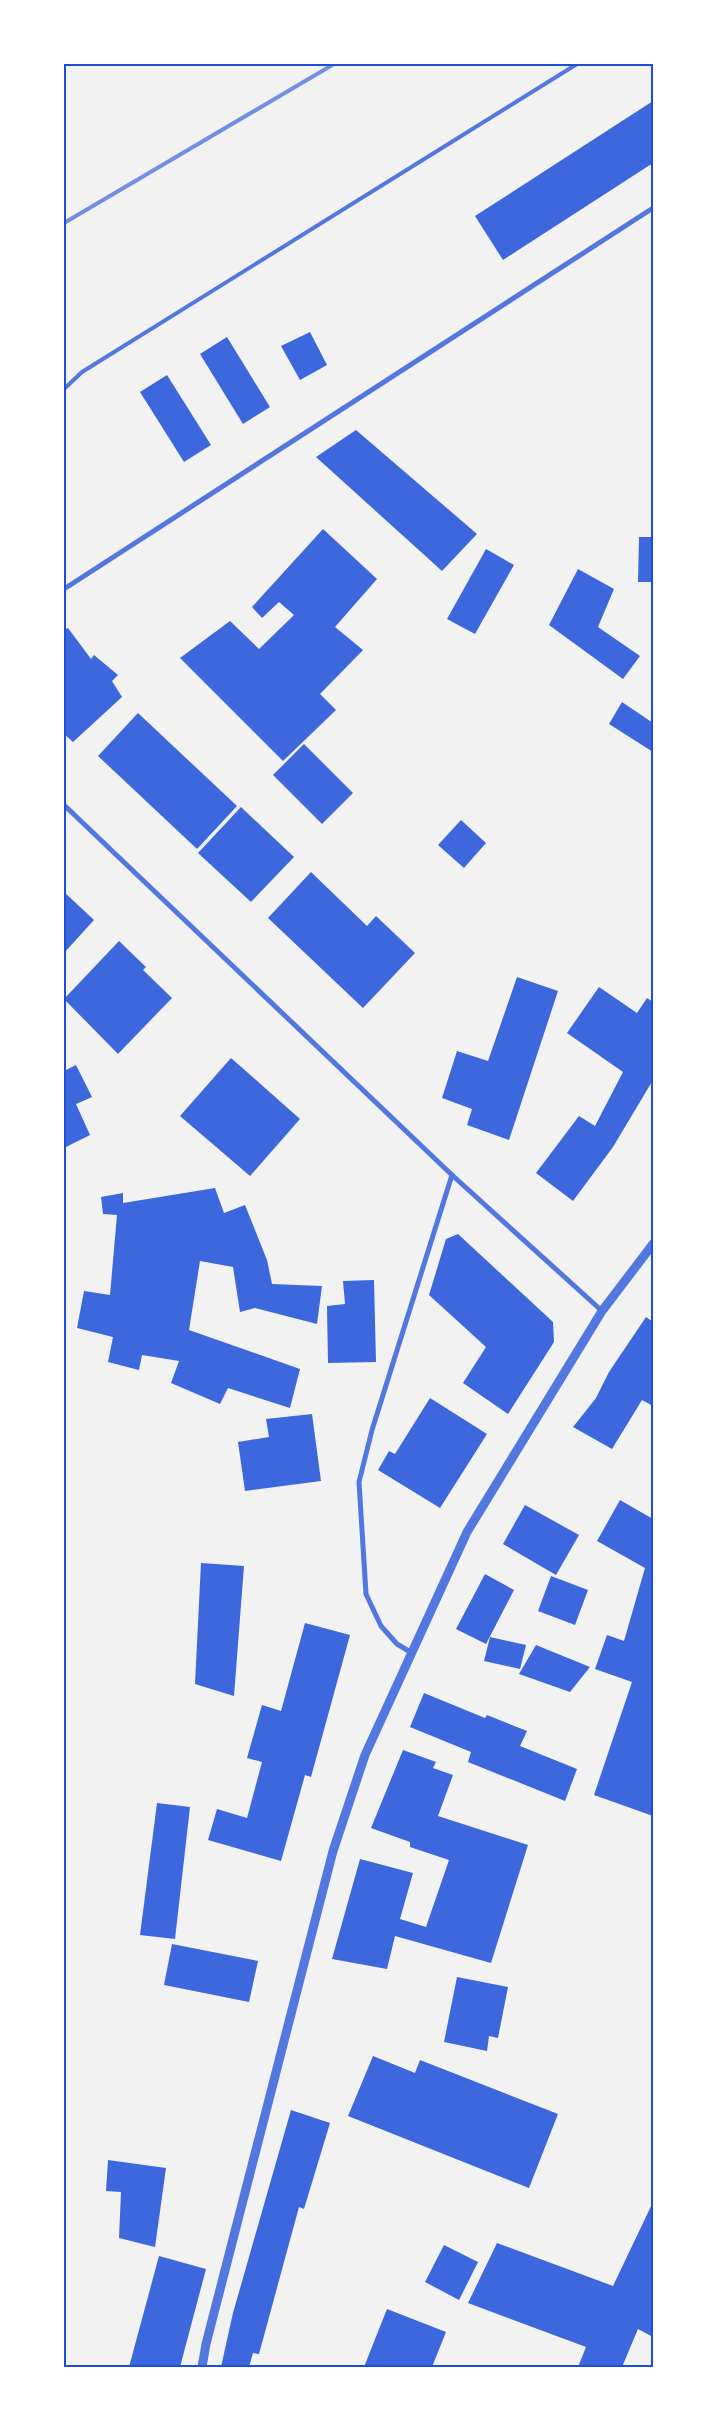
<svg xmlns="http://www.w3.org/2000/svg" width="717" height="2431" viewBox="0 0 717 2431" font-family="'PT Sans',sans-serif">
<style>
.building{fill:#3d67dc}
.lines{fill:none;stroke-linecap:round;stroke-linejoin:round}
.service{stroke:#5277de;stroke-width:4}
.minor{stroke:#5277de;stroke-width:5}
.tertiary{stroke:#5277de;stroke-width:9}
.rail{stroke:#7290e2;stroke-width:4}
.neatline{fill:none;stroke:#1d4ed8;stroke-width:2}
</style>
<rect width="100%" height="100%" fill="#f2f2f2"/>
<g class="building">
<polygon points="653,101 653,163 503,260 475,216"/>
<polygon points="310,332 327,365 300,380 281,346"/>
<polygon points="227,337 270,407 243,424 200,354"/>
<polygon points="167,375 211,445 184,462 140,392"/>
<polygon points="356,430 477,534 442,571 316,457"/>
<polygon points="323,529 377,579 335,627 363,650 320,694 336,710 283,761 180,658 230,621 259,649 294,615 279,602 262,618 252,607"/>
<polygon points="639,537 653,537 653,582 638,582"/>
<polygon points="486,549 514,565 475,634 447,619"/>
<polygon points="578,569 614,589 598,627 640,656 623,679 549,625"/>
<polygon points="68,628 91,659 94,655 118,675 112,681 122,697 73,742 64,734 64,630"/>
<polygon points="622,702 653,723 653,752 609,724"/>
<polygon points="138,713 237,806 197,849 98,756"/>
<polygon points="304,744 353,793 322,824 273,775"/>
<polygon points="241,807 294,857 251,902 198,853"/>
<polygon points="461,820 486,843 464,868 438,845"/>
<polygon points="311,872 367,926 376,916 415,953 363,1008 268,918"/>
<polygon points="64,892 94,920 64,953"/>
<polygon points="119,941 146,967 143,970 172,998 118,1054 64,999"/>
<polygon points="517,977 558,991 509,1140 467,1125 472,1109 442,1098 457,1051 488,1061"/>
<polygon points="599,987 637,1013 647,998 653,1002 653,1080 613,1147 573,1201 536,1173 579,1116 595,1126 623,1072 567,1033"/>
<polygon points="231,1058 300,1119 250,1176 180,1116"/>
<polygon points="76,1065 92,1097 76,1104 90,1135 64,1148 64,1071"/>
<polygon points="215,1188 224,1213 245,1205 267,1260 272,1284 322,1286 317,1324 255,1308 240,1312 233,1267 200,1261 189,1330 300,1369 290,1408 228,1388 220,1404 171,1383 179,1361 142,1355 139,1370 108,1362 113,1337 77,1328 84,1291 110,1295 117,1215 103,1214 101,1197 123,1193 123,1203"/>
<polygon points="458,1234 553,1322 554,1342 508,1414 463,1383 486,1347 429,1295 446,1239"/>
<polygon points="374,1280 376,1362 328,1363 327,1306 345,1304 343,1281"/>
<polygon points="646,1317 653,1322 653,1369 651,1372 653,1374 653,1406 642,1400 612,1449 573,1427 596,1398 609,1372"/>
<polygon points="430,1398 487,1434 440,1508 378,1470 389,1451 395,1454"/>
<polygon points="312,1414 321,1481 245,1491 238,1442 269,1437 266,1419"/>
<polygon points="620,1500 653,1519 653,1816 594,1795 632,1682 595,1669 607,1635 624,1641 645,1568 597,1541"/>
<polygon points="525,1505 579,1535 556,1575 503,1544"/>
<polygon points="201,1563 244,1566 234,1696 195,1684"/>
<polygon points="485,1574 514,1590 486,1644 456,1629"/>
<polygon points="551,1576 588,1590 575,1625 538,1611"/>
<polygon points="305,1623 350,1635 311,1777 305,1775 281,1861 208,1840 217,1809 247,1818 262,1762 247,1758 262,1705 281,1711"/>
<polygon points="490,1637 526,1645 520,1669 484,1661"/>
<polygon points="536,1645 590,1667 570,1692 519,1674"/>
<polygon points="424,1693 485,1718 487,1715 527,1731 520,1746 577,1769 565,1801 468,1762 471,1752 410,1727"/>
<polygon points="403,1750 436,1762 433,1768 453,1775 438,1816 528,1845 491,1963 395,1936 387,1969 332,1959 360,1859 413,1873 400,1919 426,1927 449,1860 410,1847 410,1842 371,1828"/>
<polygon points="157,1803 190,1807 175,1939 140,1935"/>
<polygon points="172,1944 258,1961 249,2002 164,1985"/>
<polygon points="457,1977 508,1987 498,2038 489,2036 487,2051 444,2042"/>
<polygon points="373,2056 415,2073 420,2060 558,2114 529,2188 348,2116"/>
<polygon points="291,2110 330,2123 304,2209 299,2207 259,2354 253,2353 249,2367 221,2367 233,2313"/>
<polygon points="108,2160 166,2168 155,2247 119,2238 121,2192 106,2191"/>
<polygon points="653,2202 653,2337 638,2329 622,2367 578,2367 586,2347 468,2303 497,2243 613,2286"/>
<polygon points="444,2245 478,2262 459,2300 425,2282"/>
<polygon points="159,2256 206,2269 180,2367 129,2367"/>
<polygon points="387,2309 446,2332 432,2367 364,2367"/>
</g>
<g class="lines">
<polyline class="service" points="64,389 82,372 577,64"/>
<g class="minor">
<polyline points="64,589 653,208"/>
<polyline points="64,805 452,1175 602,1311"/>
<polyline points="412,1653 397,1644 381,1626 366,1594 359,1482 372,1430 452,1175"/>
</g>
<polyline class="tertiary" points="202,2367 206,2344 333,1851 365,1755 467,1532 602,1311 653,1244"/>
<polyline class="rail" points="64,223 334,64"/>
</g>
<rect width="717" height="2431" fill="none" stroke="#ffffff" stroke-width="130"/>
<rect x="65" y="65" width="587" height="2301" class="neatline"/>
</svg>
